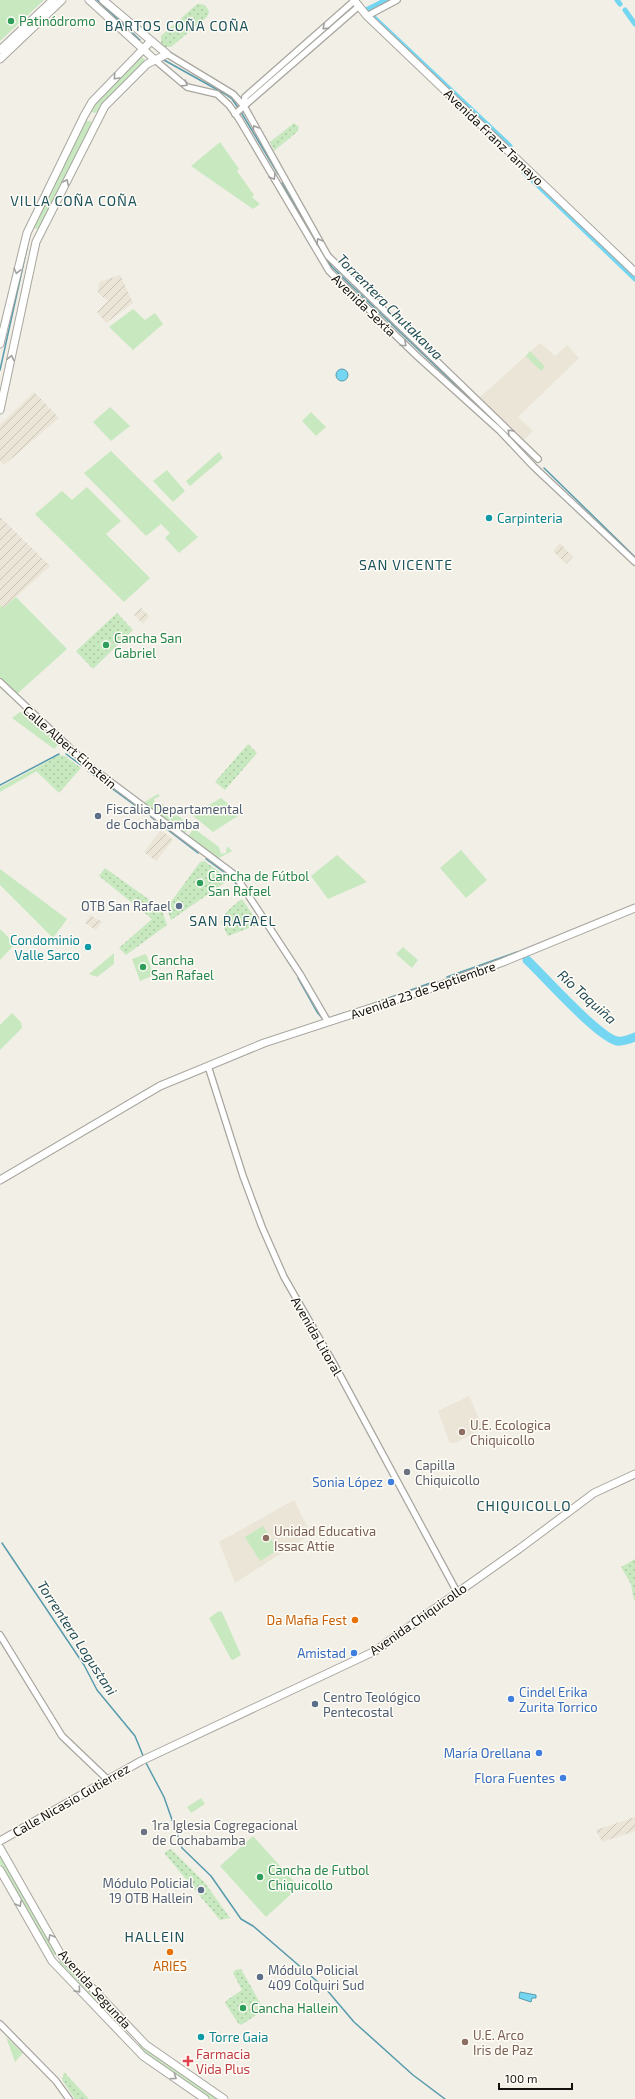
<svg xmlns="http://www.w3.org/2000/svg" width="635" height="2099" viewBox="0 0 635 2099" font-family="'Exo 2',sans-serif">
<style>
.built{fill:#eae5d6}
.industrial{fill:url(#industrial-furrows)}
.grass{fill:#c8e9c0}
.park{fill:url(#park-dots)}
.water{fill:url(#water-ripples);stroke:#579bad}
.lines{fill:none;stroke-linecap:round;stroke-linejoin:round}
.stream{stroke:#579bad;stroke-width:1.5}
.canal{stroke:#75d6f1;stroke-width:5}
.river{stroke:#75d6f1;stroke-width:9}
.minor-casing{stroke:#a8a69f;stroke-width:8}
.major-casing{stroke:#a8a69f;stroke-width:9}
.minor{stroke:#fff;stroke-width:5.5}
.major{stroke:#fff;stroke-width:7}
.oneway{stroke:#a0a09f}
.leisure-dot{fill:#2e9e5b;stroke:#fffdf6;stroke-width:1.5}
.culture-dot{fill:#0f9aa8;stroke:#fffdf6;stroke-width:1.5}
.service-dot{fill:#5c6f8a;stroke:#fffdf6;stroke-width:1.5}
.education-dot{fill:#8d6e63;stroke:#fffdf6;stroke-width:1.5}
.worship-dot{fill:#6b7280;stroke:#fffdf6;stroke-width:1.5}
.shop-dot{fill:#3f7fe0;stroke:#fffdf6;stroke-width:1.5}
.food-dot{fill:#e8710a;stroke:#fffdf6;stroke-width:1.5}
.health-dot{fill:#e0444e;stroke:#fffdf6;stroke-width:1.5}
.labels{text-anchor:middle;stroke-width:3;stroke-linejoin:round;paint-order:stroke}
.leisure-label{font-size:13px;fill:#27864d;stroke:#fffdf6;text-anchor:start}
.street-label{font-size:13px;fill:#12110e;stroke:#fffdf6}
.culture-label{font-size:13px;fill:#0d838f;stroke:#fffdf6;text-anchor:start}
.service-label{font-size:13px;fill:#4e5e75;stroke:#fffdf6;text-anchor:start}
.education-label{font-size:13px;fill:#785e54;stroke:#fffdf6;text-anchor:start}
.worship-label{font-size:13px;fill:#5b616d;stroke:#fffdf6;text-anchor:start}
.shop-label{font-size:13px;fill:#366cbe;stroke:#fffdf6;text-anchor:end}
.food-label{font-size:13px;fill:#c56008;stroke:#fffdf6;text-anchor:end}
.health-label{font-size:13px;fill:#be3a42;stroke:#fffdf6;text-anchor:start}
.neighbourhood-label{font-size:14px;letter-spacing:1px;fill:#1b525e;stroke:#fffdf6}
.water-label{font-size:14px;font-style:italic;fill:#234e5a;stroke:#fffdf6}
</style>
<defs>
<pattern id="industrial-furrows" width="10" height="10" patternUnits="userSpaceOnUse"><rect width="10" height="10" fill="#eae5d6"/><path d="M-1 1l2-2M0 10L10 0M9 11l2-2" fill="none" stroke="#c8c3b6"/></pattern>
<pattern id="park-dots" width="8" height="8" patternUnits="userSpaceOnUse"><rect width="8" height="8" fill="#c8e9c0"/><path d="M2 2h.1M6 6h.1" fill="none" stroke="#abc7a4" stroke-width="1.8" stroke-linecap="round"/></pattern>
<pattern id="water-ripples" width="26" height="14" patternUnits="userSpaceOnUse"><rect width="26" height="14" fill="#75d6f1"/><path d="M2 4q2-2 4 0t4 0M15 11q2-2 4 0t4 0" fill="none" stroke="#64b7cd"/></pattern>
</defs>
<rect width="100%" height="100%" fill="#f2efe7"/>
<g class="built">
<polygon points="540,343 555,356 567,345 579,358 518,417 533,431 524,440 479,398"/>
<polygon points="469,1396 483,1428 455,1443 450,1443 438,1411"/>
<polygon points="294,1500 311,1534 235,1583 219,1542"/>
</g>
<g class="industrial">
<polygon points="120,275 133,303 106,323 97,312 108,301 98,293 99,282"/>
<polygon points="34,392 59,418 4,465 0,461 0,425"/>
<polygon points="0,517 50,566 3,609 0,605"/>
<polygon points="560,543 573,557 566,564 553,551"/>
<polygon points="141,608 149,616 143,624 134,615"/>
<polygon points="161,830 173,840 156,861 144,852"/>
<polygon points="90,915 102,922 96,930 85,923"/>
<polygon points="635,1817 635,1831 602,1842 596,1830"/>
</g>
<g class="grass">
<polygon points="0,0 44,0 0,41"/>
<polygon points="141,56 147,62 103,103 96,113 90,112 97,99"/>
<polygon points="85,121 91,121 91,125 38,229 33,228"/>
<polygon points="220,142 239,169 237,171 254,195 252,197 260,204 253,209 191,166"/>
<polygon points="133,309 145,320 155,313 163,324 133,350 109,327"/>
<polygon points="530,351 545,367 541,371 526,356"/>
<polygon points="110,407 130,426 111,441 93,422"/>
<polygon points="311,412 326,427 316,436 302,421"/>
<polygon points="111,451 198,537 179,553 165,538 170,533 161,524 146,536 84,473"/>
<polygon points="219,452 223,458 190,486 186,481"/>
<polygon points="167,470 185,491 173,502 153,481"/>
<polygon points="87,487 121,521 106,534 150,578 124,602 35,514 62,491 72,500"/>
<polygon points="16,597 67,649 17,694 0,677 0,605 3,608"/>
<polygon points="20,712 28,715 59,744 54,749 12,718"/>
<polygon points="34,769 37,771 0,792 0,787"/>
<polygon points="158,794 160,796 154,799 155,804 162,804 189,824 190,827 185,833 182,834 141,804"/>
<polygon points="221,798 241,814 213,832 192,815"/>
<polygon points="193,830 196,830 219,847 221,854 226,853 227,846 232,851 217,859 189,839 188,836"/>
<polygon points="461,850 487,880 466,898 440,868"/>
<polygon points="337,855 367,882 328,899 311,876"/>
<polygon points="0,869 67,919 53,938 0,885"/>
<polygon points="0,929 15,944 0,960"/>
<polygon points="403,947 418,960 412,968 396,954"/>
<polygon points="114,953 114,964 97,977 89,974"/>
<polygon points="146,954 154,975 140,981 132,959"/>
<polygon points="12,1013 21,1022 22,1028 0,1050 0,1025"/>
<polygon points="263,1526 278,1550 260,1561 245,1537"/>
<polygon points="219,1611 222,1612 241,1655 233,1660 231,1659 209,1618"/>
<polygon points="201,1798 205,1804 191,1813 187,1807"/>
<polygon points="253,1836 299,1887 266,1917 220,1866"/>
<polygon points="0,1854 57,1954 52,1956 0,1864"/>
<polygon points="61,1959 98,1998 94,2002 57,1963"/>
<polygon points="6,2037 23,2053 15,2062"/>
<polygon points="141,2043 155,2056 218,2099 211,2099 146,2055 137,2047"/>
</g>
<g class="park">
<path d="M 197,4 C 203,3 207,6 209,12 L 207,17 L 171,47 L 164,47 L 161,43 L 161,36 Z"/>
<polygon points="294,123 299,127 297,132 274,151 270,142"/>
<polygon points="117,613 133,630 93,669 76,651"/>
<polygon points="248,744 257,753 225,790 215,782"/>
<polygon points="59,755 65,756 81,768 59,793 34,769"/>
<polygon points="204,861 230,879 171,920 167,909 168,906 200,862"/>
<polygon points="105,868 161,908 167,925 126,955 119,948 152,919 99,876"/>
<path d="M 242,899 L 259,924 L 228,936 L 221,922 C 225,911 233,906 242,899 Z"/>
<polygon points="635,1559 635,1600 634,1600 631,1584 621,1567"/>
<polygon points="171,1849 205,1883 230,1918 220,1920 165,1854 165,1852"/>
<polygon points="241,1969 264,2010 241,2025 238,2023 225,2003 227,2000 242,1990 233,1973 235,1970"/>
<polygon points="64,2072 89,2099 75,2099 62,2080"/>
</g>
<g class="water">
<circle cx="342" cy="375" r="6"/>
<polygon points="520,1992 536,1995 536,1998 532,1998 531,2002 519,1998"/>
</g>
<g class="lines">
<g class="stream">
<polyline points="97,0 140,40"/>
<polyline points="164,60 225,94 232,99 239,109"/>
<polyline points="241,112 278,174"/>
<polyline points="282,183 325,258 332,267 469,398"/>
<polyline points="0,370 27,248"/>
<polyline points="478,406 522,448"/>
<polyline points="544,468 635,557"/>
<polyline points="66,754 81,765"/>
<polyline points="88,771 144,812"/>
<polyline points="0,785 59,754"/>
<polyline points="151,817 198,853"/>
<polyline points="206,859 232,878 242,892"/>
<polyline points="247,899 269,931"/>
<polyline points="288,961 291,966"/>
<polyline points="447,977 517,952"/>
<polyline points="298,978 317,1012 322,1018"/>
<polyline points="372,1004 436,981"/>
<polyline points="332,1017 344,1013"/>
<polyline points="2,1543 84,1665 97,1690 135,1736 144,1758"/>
<polyline points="145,1761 164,1797 182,1848 211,1876 241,1919 253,1926 326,1989 354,2022 413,2075 445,2099"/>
</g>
<g class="canal">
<polyline points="386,0 366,10 510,146"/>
<polyline points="617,0 620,4"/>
<polyline points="625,10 635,24"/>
<polyline points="524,172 635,279"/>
</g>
<path class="river" d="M 527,960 C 544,976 598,1037 617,1041 C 623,1042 630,1039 635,1037"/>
<defs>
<g id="minor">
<polyline points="367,16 397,0"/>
<polyline points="167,54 233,94 244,106 328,256 538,459"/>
<polyline points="155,60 187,87 217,94 229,105 239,119 329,271 418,357 500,431 533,466 635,562"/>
<polyline points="244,106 245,97 354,1"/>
<polyline points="235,114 359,6"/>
<polyline points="0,682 88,765 235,875 300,974 328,1022"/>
<polyline points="208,1066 243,1176 262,1227 284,1277 334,1364 457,1592"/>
<polyline points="0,1635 62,1736 107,1779"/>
<polyline points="0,2024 56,2081 69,2099"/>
</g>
<g id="major">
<polyline points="89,0 155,60"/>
<polyline points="354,0 367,16 635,272"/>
<polyline points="0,50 53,0"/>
<polyline points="0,59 62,0"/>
<polyline points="0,344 27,233 84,116 92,102 151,41"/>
<polyline points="0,410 36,242 105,106 147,64 167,54 103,0"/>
<polyline points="0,1180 160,1086 264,1043 444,984 503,962 635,908"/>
<polyline points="0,1841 141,1761 375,1651 519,1549 594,1493 635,1474"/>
<polyline points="0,1848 61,1955 146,2045 224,2099"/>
<polyline points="0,1870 52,1961 143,2056 205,2099"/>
</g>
</defs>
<use href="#minor" class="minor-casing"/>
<use href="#major" class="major-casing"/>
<use href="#minor" class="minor"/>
<use href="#major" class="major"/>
</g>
<defs><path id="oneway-chevron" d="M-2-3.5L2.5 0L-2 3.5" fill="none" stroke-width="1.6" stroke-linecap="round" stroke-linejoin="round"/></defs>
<g class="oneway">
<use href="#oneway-chevron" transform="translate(325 27) rotate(139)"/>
<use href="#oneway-chevron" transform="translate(116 77) rotate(133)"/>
<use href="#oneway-chevron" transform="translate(185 84) rotate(32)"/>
<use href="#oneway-chevron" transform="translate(255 128) rotate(-120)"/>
<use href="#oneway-chevron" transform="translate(273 177) rotate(59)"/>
<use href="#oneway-chevron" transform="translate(66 182) rotate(-64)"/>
<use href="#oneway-chevron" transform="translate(319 241) rotate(-119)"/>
<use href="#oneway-chevron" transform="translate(17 271) rotate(104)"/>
<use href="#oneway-chevron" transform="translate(404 344) rotate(43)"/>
<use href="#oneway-chevron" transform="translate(11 358) rotate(-78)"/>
<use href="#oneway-chevron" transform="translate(510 432) rotate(-136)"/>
<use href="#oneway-chevron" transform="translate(19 1904) rotate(61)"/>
<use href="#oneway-chevron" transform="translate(51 1937) rotate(-120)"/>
<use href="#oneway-chevron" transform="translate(78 1990) rotate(48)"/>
<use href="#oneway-chevron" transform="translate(174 2077) rotate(34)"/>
</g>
<g class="leisure-dot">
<circle cx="11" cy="21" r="4"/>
<circle cx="106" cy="645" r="4"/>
<circle cx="200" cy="883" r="4"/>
<circle cx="143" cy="967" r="4"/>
<circle cx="260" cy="1877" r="4"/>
<circle cx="243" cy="2008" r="4"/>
</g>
<g class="culture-dot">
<circle cx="489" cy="518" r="4"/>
<circle cx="88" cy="947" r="4"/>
<circle cx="201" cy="2037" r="4"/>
</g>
<g class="service-dot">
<circle cx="98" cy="816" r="4"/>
<circle cx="179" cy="906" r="4"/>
<circle cx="315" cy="1704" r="4"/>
<circle cx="201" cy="1890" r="4"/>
<circle cx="260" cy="1977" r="4"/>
</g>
<g class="education-dot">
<circle cx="462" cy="1432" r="4"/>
<circle cx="266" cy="1538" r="4"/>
<circle cx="465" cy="2042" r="4"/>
</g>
<g class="worship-dot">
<circle cx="407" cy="1472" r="4"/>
<circle cx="144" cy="1832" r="4"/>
</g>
<g class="shop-dot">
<circle cx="391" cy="1482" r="4"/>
<circle cx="354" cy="1653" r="4"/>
<circle cx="511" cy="1699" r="4"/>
<circle cx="539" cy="1753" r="4"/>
<circle cx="563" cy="1778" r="4"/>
</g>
<g class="food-dot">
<circle cx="355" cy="1620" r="4"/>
<circle cx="170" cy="1952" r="4"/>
</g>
<path class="health-dot" d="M186 2055h4v4h4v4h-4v4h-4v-4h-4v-4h4z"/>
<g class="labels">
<g class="leisure-label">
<text x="19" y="26">Patinódromo</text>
<text x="114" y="643">Cancha San<tspan x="114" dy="15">Gabriel</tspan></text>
<text x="208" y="881">Cancha de Fútbol<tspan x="208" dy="15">San Rafael</tspan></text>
<text x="151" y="965">Cancha<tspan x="151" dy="15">San Rafael</tspan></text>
<text x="268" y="1875">Cancha de Futbol<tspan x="268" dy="15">Chiquicollo</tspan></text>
<text x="251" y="2013">Cancha Hallein</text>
</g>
<g class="street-label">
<text transform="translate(494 137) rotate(44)" y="5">Avenida Franz Tamayo</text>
<text transform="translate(364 305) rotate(44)" y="5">Avenida Sexta</text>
<text transform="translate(70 747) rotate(41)" y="5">Calle Albert Einstein</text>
<text transform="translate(423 990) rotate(-19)" y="5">Avenida 23 de Septiembre</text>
<text transform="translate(317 1336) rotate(60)" y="5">Avenida Litoral</text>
<text transform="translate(418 1619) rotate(-35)" y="5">Avenida Chiquicollo</text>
<text transform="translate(71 1800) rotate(-30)" y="5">Calle Nicasio Gutierrez</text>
<text transform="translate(95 1989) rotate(48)" y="5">Avenida Segunda</text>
</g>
<g class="culture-label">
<text x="497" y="523">Carpinteria</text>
<text x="80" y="945" text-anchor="end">Condominio<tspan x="80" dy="15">Valle Sarco</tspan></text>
<text x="209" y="2042">Torre Gaia</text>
</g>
<g class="service-label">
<text x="106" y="814">Fiscalia Departamental<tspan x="106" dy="15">de Cochabamba</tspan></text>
<text x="171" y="911" text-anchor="end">OTB San Rafael</text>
<text x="323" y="1702">Centro Teológico<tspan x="323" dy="15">Pentecostal</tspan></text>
<text x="193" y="1888" text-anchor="end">Módulo Policial<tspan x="193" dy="15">19 OTB Hallein</tspan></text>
<text x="268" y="1975">Módulo Policial<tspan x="268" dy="15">409 Colquiri Sud</tspan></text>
</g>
<g class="education-label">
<text x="470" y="1430">U.E. Ecologica<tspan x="470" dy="15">Chiquicollo</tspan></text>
<text x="274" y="1536">Unidad Educativa<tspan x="274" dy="15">Issac Attie</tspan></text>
<text x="473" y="2040">U.E. Arco<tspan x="473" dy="15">Iris de Paz</tspan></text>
</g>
<g class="worship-label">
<text x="415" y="1470">Capilla<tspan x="415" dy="15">Chiquicollo</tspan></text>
<text x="152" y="1830">1ra Iglesia Cogregacional<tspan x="152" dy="15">de Cochabamba</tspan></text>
</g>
<g class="shop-label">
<text x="383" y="1487">Sonia López</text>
<text x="346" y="1658">Amistad</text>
<text x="519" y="1697" text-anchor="start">Cindel Erika<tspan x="519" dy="15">Zurita Torrico</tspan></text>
<text x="531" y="1758">María Orellana</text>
<text x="555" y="1783">Flora Fuentes</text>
</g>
<g class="food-label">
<text x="347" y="1625">Da Mafia Fest</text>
<text x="170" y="1971" text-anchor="middle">ARIES</text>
</g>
<g class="health-label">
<text x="196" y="2059">Farmacia<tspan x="196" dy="15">Vida Plus</tspan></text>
</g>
<g class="neighbourhood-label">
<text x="177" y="31">BARTOS COÑA COÑA</text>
<text x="74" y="206">VILLA COÑA COÑA</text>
<text x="406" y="570">SAN VICENTE</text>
<text x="233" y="926">SAN RAFAEL</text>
<text x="524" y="1511">CHIQUICOLLO</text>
<text x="155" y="1942">HALLEIN</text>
</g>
<g class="water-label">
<text transform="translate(390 307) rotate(45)" y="5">Torrentera Chutakawa</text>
<text transform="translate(587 997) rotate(42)" y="5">Río Taquiña</text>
<text transform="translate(77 1638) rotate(57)" y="5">Torrentera Logustani</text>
</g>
</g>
<path d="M499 2083v6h73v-6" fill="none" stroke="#12110e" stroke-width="2"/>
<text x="505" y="2083" font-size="12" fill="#12110e" stroke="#fffdf6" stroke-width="3" paint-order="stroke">100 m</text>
</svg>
